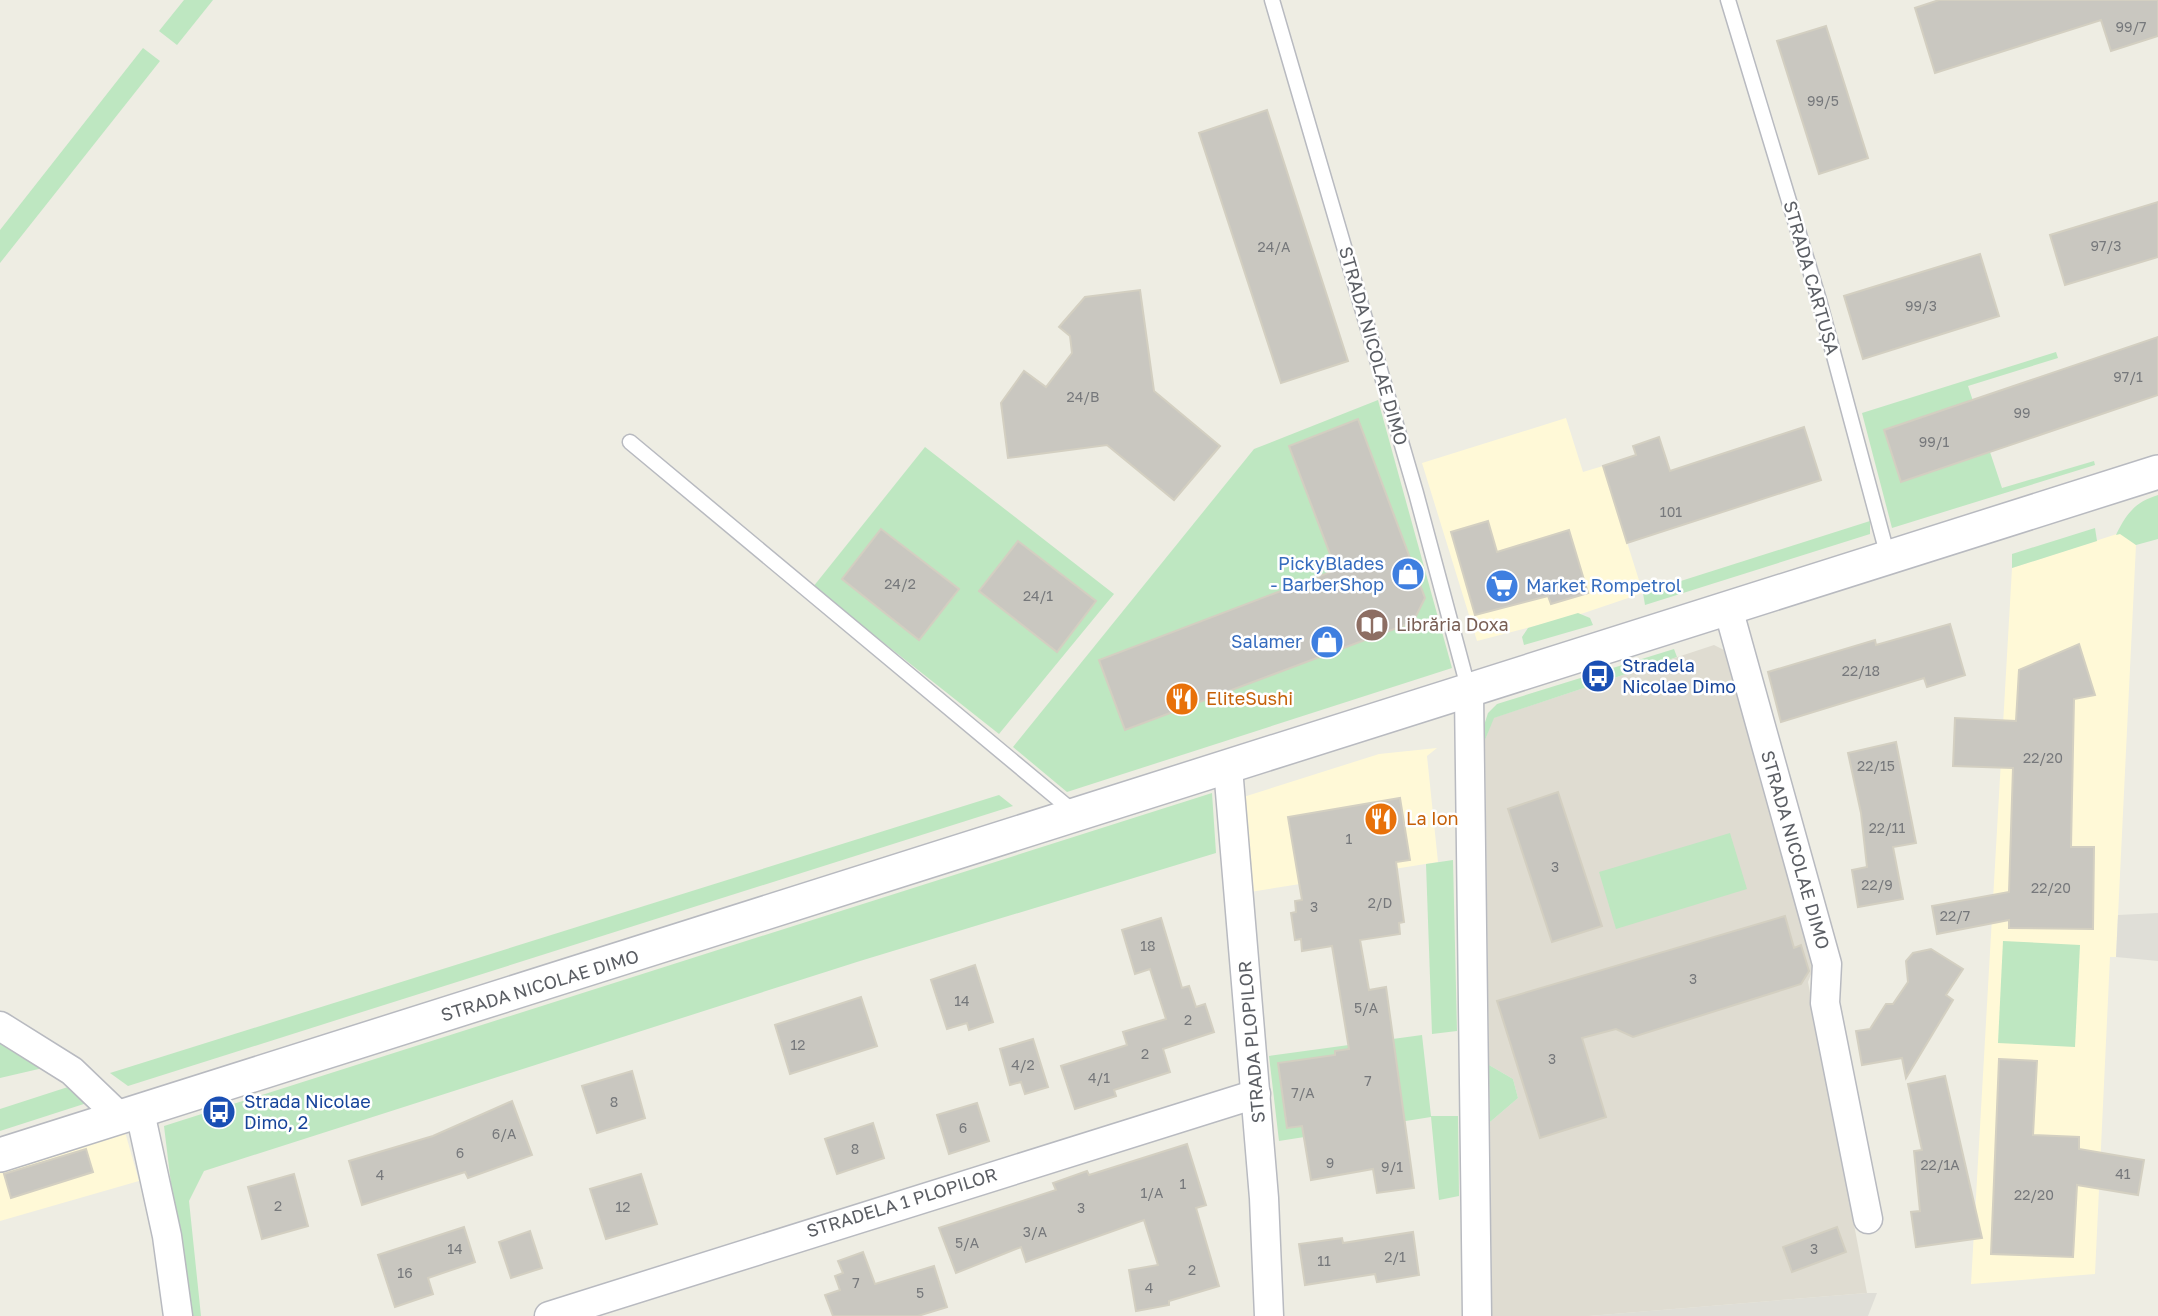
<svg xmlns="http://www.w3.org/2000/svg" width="2158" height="1316" viewBox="0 0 2158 1316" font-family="'Golos Text',sans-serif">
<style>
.commercial{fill:#fff9d7}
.industrial{fill:#dfded7}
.education{fill:#dfdcd1}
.green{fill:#bee7c1}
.building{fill:#c9c7c0;stroke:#d3cfc1;stroke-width:2}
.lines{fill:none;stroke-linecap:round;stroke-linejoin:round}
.service-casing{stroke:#b8bac0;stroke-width:17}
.minor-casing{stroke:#b8bac0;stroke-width:31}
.tertiary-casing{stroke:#b8bac0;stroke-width:36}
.service{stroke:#fff;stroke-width:14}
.minor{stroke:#fff;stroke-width:28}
.tertiary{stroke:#fff;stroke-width:33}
.labels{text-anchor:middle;stroke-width:5;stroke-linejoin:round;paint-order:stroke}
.number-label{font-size:14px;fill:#76787b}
.street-label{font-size:18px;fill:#5b5e64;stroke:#fff}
.shop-label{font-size:18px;fill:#366cbe;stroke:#fff;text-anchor:end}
.education-label{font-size:18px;fill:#785e54;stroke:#fff;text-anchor:start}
.transit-label{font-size:18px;fill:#164399;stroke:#fff;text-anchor:start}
.food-label{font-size:18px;fill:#c56008;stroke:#fff;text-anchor:start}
</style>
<rect width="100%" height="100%" fill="#eeede3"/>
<g class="commercial">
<polygon points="1566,418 1583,472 1603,466 1643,593 1584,613 1477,641 1422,463"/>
<polygon points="2120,533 2136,545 2116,957 2110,957 2095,1274 1971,1284 2012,568"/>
<polygon points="1437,748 1427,756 1438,862 1250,892 1237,799 1379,754"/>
<polygon points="125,1132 139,1181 0,1221 0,1168"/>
</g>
<g class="industrial">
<polygon points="2158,913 2158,961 2116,957 2118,915"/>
<polygon points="1867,1293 1877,1293 1868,1316 1589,1316"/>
</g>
<polygon class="education" points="1714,645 1724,650 1814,966 1808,982 1867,1293 1589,1316 1492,1316 1490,1122 1518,1098 1513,1079 1489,1065 1485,740 1493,718"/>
<g class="green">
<polygon points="184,0 213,0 177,45 159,31"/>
<polygon points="143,48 160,61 0,263 0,230"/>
<polygon points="2056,352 2058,358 1968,386 2002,488 2094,461 2095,465 1892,528 1862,413"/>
<polygon points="1378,400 1452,668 1067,792 1013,747 1254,449"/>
<polygon points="925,447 1114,594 999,734 813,587"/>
<path d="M 2158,495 L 2158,539 L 2136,545 L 2120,534 L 2116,535 C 2126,514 2135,502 2158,495 Z"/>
<polygon points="1870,521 1870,534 1645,605 1643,593"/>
<polygon points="2095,528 2097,541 2012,568 2012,554"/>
<polygon points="1578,613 1590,618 1593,625 1524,645 1522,637 1528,628"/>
<polygon points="1674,649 1677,657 1494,718 1485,740 1480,738 1488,713 1497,704"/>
<polygon points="1212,793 1216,853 860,961 204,1171 189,1201 201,1316 187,1316 164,1126"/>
<polygon points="999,795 1013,806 128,1086 110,1073"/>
<polygon points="1730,833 1747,889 1616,929 1599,872"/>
<polygon points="1453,860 1457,1031 1432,1034 1426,864"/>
<polygon points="2003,941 2080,945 2075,1047 1998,1043"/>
<polygon points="1422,1035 1431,1116 1458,1116 1459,1196 1439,1200 1431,1117 1279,1141 1269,1056"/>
<polygon points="0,1040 43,1068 0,1078"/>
<polygon points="1489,1065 1513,1079 1518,1098 1490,1122"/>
<polygon points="71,1086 90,1102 0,1131 0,1109"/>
</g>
<g class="building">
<polygon points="1939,0 2158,0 2158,36 2111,51 2101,20 1935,73 1915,8"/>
<polygon points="1826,26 1868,158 1819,174 1777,41"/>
<polygon points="1267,110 1348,361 1281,383 1199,133"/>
<polygon points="2158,202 2158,257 2065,285 2050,235"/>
<polygon points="1980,254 1999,316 1863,359 1844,296"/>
<polygon points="1140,290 1154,391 1220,446 1174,500 1107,445 1008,458 1001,403 1024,371 1046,387 1072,353 1070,336 1059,327 1085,297"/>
<polygon points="2158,337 2158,395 1901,482 1884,430"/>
<polygon points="1358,419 1425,598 1413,622 1125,730 1099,660 1336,570 1289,446"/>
<polygon points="1804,427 1821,480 1627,543 1603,466 1636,455 1633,446 1659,437 1670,471"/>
<polygon points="1488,521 1497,552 1569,530 1588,593 1551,604 1548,596 1475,615 1451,532"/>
<polygon points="881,529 959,589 919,640 842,579"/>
<polygon points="1018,541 1096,601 1057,652 979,591"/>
<polygon points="1950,624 1965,675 1927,687 1924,678 1781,722 1768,672 1875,640 1876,645"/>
<polygon points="2079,644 2095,695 2074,699 2071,847 2094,847 2093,929 2009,928 2009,920 1937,934 1932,906 2009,892 2013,768 1953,766 1955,718 2016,721 2019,670"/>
<polygon points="1896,742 1916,843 1893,847 1903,899 1858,907 1852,870 1867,867 1861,813 1848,753"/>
<polygon points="1558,792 1602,926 1552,942 1508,809"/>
<polygon points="1400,798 1410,860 1396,862 1404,922 1399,923 1400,934 1360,940 1369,990 1386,987 1414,1188 1377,1193 1373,1169 1311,1180 1302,1126 1287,1128 1278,1063 1335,1055 1335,1051 1349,1049 1332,946 1302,951 1301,939 1295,940 1291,913 1296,912 1295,901 1302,900 1288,817"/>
<polygon points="1785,916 1794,948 1801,945 1809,971 1801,984 1633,1037 1616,1029 1582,1038 1606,1117 1540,1138 1497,1001"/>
<polygon points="1161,918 1182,988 1189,986 1196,1007 1205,1004 1214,1032 1163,1049 1170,1072 1114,1090 1116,1096 1075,1109 1061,1066 1127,1045 1123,1032 1166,1019 1150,969 1135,974 1122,930"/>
<polygon points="1931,949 1963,969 1946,995 1953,1000 1906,1078 1902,1058 1862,1065 1856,1031 1870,1029 1886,1004 1893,1004 1908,982 1906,961 1913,953"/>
<polygon points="975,965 993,1022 969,1030 967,1023 947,1029 931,980"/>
<polygon points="861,997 877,1046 790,1074 775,1025"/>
<polygon points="1033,1039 1048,1087 1025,1094 1021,1082 1010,1085 1000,1049"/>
<polygon points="1999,1059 2037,1061 2033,1135 2079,1137 2079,1149 2144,1160 2138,1195 2077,1185 2073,1257 1991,1254"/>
<polygon points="632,1071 645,1118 597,1133 582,1086"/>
<polygon points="1945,1076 1982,1238 1916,1247 1911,1212 1920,1211 1914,1151 1922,1150 1908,1084"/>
<polygon points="512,1101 532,1155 468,1178 465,1172 362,1205 349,1161 433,1136"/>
<polygon points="977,1103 989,1141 949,1154 937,1115"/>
<polygon points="873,1123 884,1158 837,1174 825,1139"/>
<polygon points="1187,1144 1206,1205 1196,1208 1219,1286 1169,1301 1169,1305 1136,1311 1129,1270 1158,1265 1144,1220 1026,1262 1021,1247 956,1273 939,1228 1056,1190 1053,1183 1087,1171 1089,1175"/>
<polygon points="86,1149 93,1172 11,1198 4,1174"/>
<polygon points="294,1174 308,1226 262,1239 248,1187"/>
<polygon points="641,1174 657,1224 606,1239 590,1189"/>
<polygon points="464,1227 475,1262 428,1278 433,1294 395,1307 378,1255"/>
<polygon points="1837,1227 1846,1252 1792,1272 1783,1247"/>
<polygon points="530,1231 542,1268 511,1278 499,1242"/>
<polygon points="1413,1232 1419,1275 1377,1282 1375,1274 1305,1285 1299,1244 1342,1238 1343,1243"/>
<polygon points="863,1252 875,1284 934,1266 947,1307 918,1316 833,1316 825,1295 840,1290 835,1276 843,1273 838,1261"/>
</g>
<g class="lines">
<defs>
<g id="service">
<polyline points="1272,0 1416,493 1469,691"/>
<polyline points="1728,0 1819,300 1888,557"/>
<polyline points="630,442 1075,813"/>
</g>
<g id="minor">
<polyline points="1728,608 1827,964 1825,1003 1868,1219"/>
<polyline points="1469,693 1477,1316"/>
<polyline points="1228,768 1264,1198 1269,1316"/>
<polyline points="0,1026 72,1071 121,1118"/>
<polyline points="140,1112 167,1236 178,1316"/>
<polyline points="549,1316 1256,1094"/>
</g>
<polyline id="tertiary" points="0,1155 2158,472"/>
</defs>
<use href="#service" class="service-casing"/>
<use href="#minor" class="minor-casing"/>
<use href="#tertiary" class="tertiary-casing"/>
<use href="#service" class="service"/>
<use href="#minor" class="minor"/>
<use href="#tertiary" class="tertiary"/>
</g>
<defs>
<symbol id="shop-disc" viewBox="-11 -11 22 22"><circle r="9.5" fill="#3f7fe0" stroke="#fff"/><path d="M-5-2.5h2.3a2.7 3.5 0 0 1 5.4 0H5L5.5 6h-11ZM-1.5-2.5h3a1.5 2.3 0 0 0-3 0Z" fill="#fff"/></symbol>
<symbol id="supermarket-disc" viewBox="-11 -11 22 22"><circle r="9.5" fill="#3f7fe0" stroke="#fff"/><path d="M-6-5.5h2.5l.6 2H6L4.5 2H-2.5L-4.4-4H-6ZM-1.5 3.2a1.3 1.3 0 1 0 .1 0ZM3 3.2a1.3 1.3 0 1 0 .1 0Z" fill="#fff"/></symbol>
<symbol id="library-disc" viewBox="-11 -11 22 22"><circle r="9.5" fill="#8d6e63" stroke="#fff"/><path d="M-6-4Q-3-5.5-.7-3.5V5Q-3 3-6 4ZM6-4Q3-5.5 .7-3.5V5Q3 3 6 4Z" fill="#fff"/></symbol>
<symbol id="bus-disc" viewBox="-11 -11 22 22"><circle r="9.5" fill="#1a4fb4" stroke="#fff"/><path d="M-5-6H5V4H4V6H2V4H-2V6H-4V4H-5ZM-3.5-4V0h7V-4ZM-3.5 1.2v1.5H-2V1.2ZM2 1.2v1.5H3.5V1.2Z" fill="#fff"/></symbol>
<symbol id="restaurant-disc" viewBox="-11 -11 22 22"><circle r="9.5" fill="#e8710a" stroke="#fff"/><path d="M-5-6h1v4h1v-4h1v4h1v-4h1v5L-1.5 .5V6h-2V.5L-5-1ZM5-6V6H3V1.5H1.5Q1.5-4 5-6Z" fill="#fff"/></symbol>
</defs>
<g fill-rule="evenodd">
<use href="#shop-disc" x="1389" y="555" width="38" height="38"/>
<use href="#supermarket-disc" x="1483" y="567" width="38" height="38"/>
<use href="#library-disc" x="1353" y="606" width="38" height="38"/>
<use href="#shop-disc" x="1308" y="623" width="38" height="38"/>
<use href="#bus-disc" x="1579" y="657" width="38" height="38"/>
<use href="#restaurant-disc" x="1163" y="680" width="38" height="38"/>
<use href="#restaurant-disc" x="1362" y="800" width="38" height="38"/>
<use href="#bus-disc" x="200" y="1093" width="38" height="38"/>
</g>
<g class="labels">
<g class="number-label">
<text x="2131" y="32">99/7</text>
<text x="1823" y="106">99/5</text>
<text x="2106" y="251">97/3</text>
<text x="1274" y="252">24/A</text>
<text x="1921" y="311">99/3</text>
<text x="2128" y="382">97/1</text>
<text x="1083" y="402">24/B</text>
<text x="2022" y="418">99</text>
<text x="1934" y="447">99/1</text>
<text x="1671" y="517">101</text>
<text x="900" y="589">24/2</text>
<text x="1038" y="601">24/1</text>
<text x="1861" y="676">22/18</text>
<text x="2043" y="763">22/20</text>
<text x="1876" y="771">22/15</text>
<text x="1887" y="833">22/11</text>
<text x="1349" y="844">1</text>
<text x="1555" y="872">3</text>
<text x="1877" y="890">22/9</text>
<text x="2051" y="893">22/20</text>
<text x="1380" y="908">2/D</text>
<text x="1314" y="912">3</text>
<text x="1955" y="921">22/7</text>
<text x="1148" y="951">18</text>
<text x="1693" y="984">3</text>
<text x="962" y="1006">14</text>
<text x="1366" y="1013">5/A</text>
<text x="1188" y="1025">2</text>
<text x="798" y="1050">12</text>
<text x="1145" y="1059">2</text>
<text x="1552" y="1064">3</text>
<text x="1023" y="1070">4/2</text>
<text x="1099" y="1083">4/1</text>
<text x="1368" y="1086">7</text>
<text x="1303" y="1098">7/A</text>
<text x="614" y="1107">8</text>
<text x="963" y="1133">6</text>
<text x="504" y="1139">6/A</text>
<text x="855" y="1154">8</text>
<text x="460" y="1158">6</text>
<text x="1330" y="1168">9</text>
<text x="1940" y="1170">22/1A</text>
<text x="1392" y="1172">9/1</text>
<text x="2123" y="1179">41</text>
<text x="380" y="1180">4</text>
<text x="1183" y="1189">1</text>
<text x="1152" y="1198">1/A</text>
<text x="2034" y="1200">22/20</text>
<text x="278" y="1211">2</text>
<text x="623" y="1212">12</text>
<text x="1081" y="1213">3</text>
<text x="1035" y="1237">3/A</text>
<text x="967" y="1248">5/A</text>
<text x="455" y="1254">14</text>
<text x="1814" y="1254">3</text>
<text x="1395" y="1262">2/1</text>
<text x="1324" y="1266">11</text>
<text x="1192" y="1275">2</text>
<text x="405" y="1278">16</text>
<text x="856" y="1288">7</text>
<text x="1149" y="1293">4</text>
<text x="920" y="1298">5</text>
</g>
<g class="street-label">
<text transform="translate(1811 278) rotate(74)" y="6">STRADA CARTUȘA</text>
<text transform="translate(1373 346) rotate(74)" y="6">STRADA NICOLAE DIMO</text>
<text transform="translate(1795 850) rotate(74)" y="6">STRADA NICOLAE DIMO</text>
<text transform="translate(540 986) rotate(-17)" y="6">STRADA NICOLAE DIMO</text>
<text transform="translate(1252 1042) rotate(-95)" y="6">STRADA PLOPILOR</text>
<text transform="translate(902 1203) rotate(-17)" y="6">STRADELA 1 PLOPILOR</text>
</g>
<g class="shop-label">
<text x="1384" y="570">PickyBlades<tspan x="1384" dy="21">- BarberShop</tspan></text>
<text x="1526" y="592" text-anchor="start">Market Rompetrol</text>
<text x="1302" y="648">Salamer</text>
</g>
<g class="education-label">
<text x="1396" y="631">Librăria Doxa</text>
</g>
<g class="transit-label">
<text x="1622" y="672">Stradela<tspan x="1622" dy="21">Nicolae Dimo</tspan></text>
<text x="244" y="1108">Strada Nicolae<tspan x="244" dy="21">Dimo, 2</tspan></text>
</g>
<g class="food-label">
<text x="1206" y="705">EliteSushi</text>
<text x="1406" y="825">La Ion</text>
</g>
</g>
</svg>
